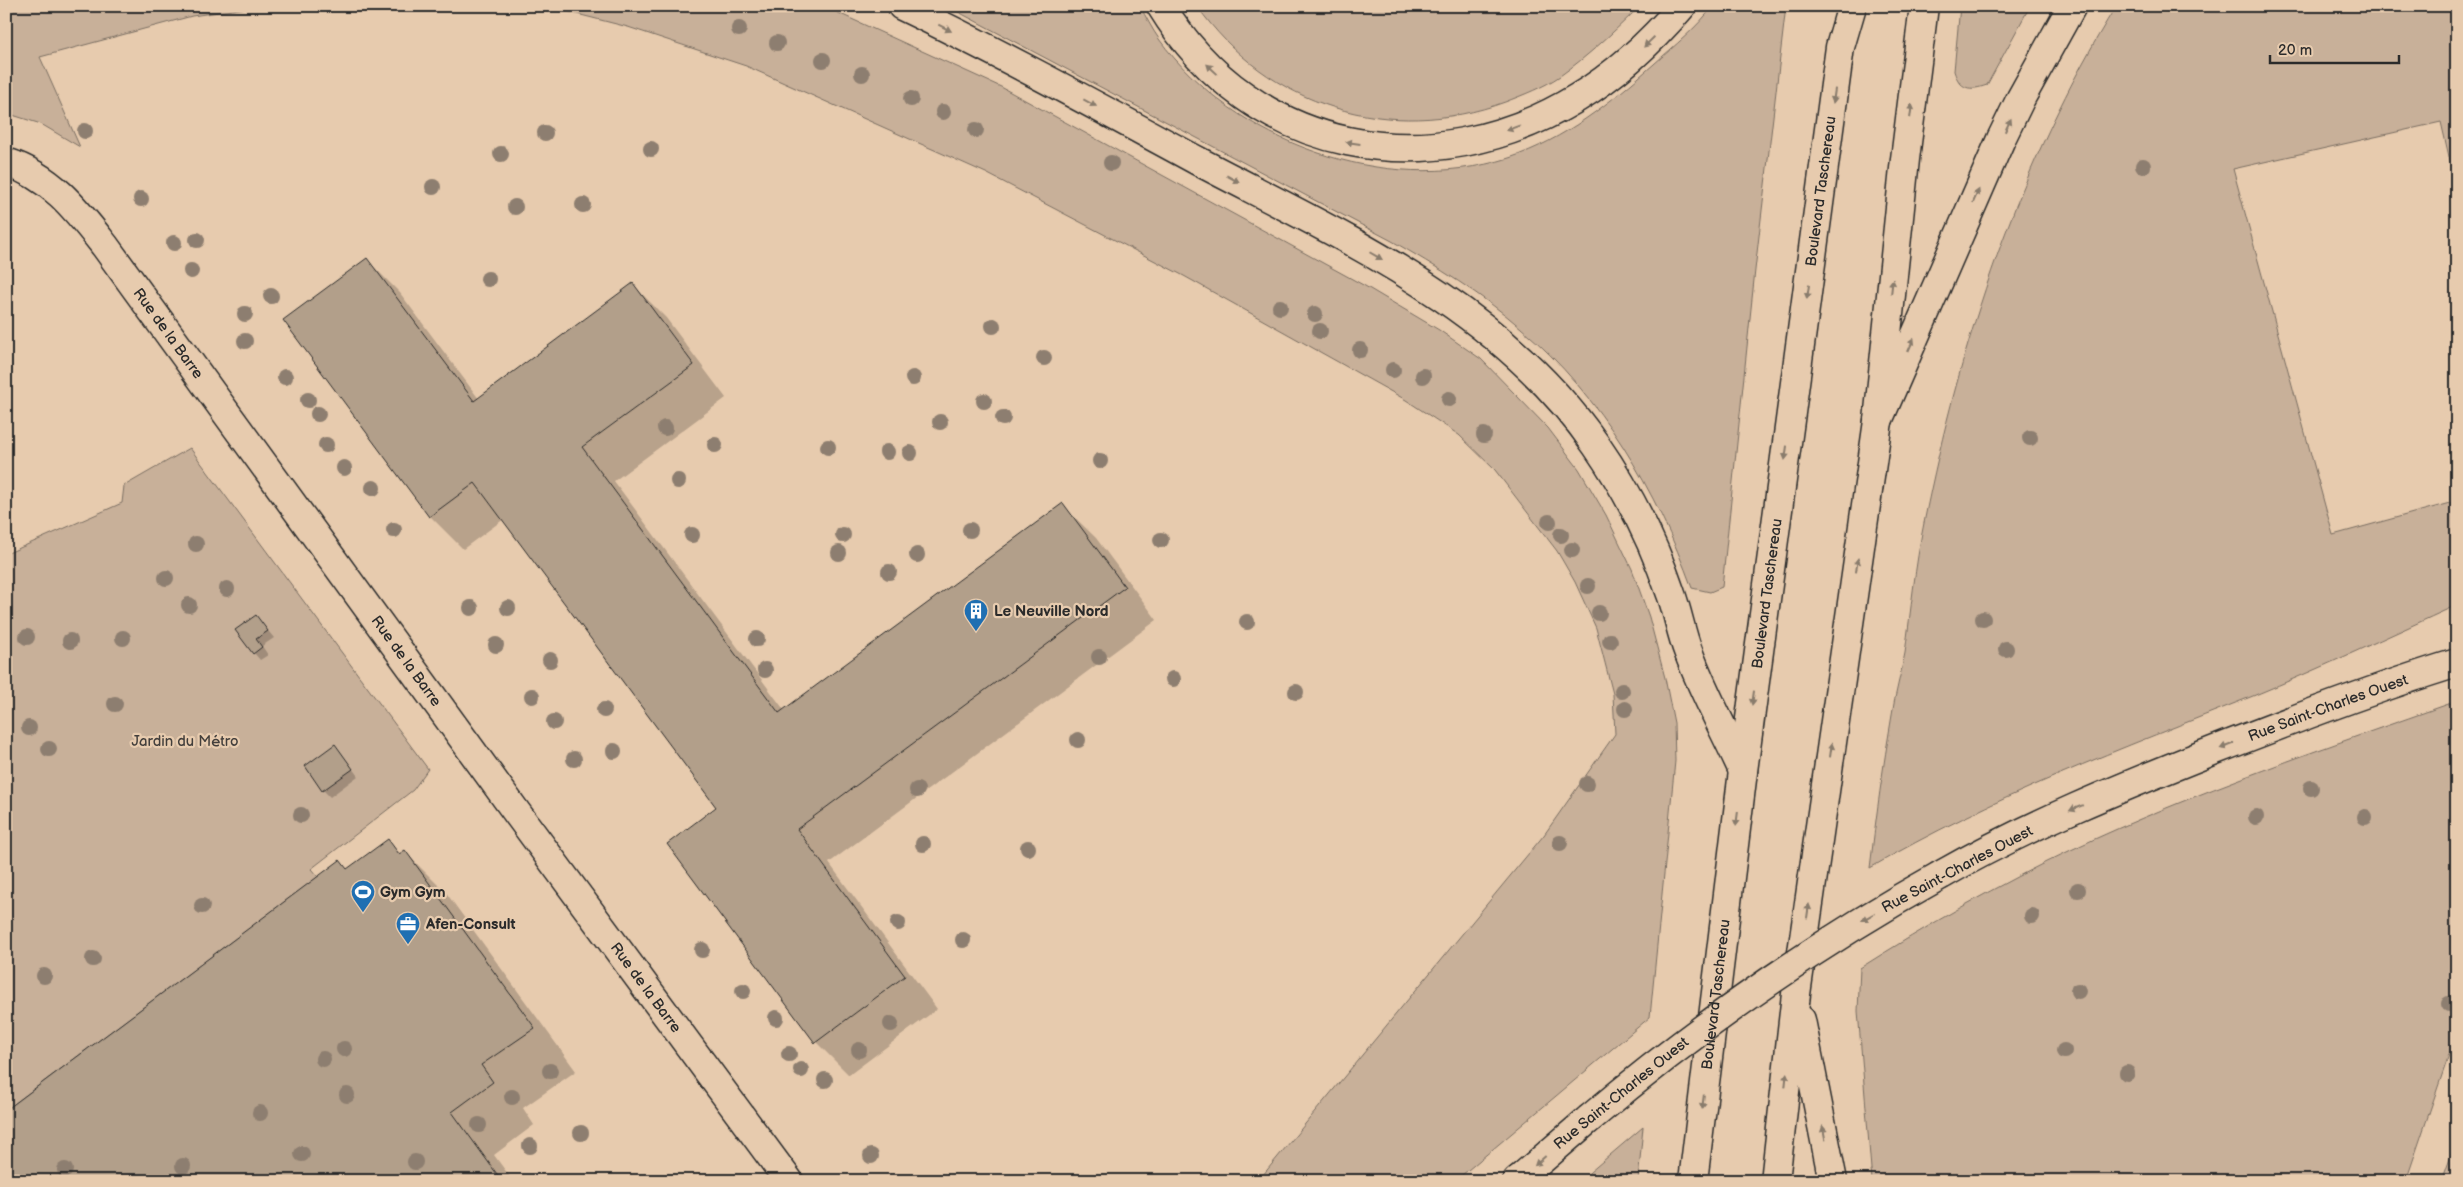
<svg xmlns="http://www.w3.org/2000/svg" width="2463" height="1187" viewBox="0 0 2463 1187" font-family="'Balsamiq Sans',sans-serif">
<style>
.green{fill:#c8b099;stroke:#7a6e62}
.shadow{fill:#0003}
.building{fill:#b29f8a;stroke:#2b2b2b}
.lines{fill:none;stroke-linecap:round;stroke-linejoin:round}
.minor-casing{stroke:#2b2b2b;stroke-width:31}
.tertiary-casing{stroke:#2b2b2b;stroke-width:31}
.trunk-casing{stroke:#2b2b2b;stroke-width:31}
.motorway-casing{stroke:#2b2b2b;stroke-width:31}
.minor{stroke:#e7cbae;stroke-width:28}
.tertiary{stroke:#e7cbae;stroke-width:28}
.trunk{stroke:#e7cbae;stroke-width:28}
.motorway{stroke:#e7cbae;stroke-width:28}
.tertiary-bridge-casing{stroke:#2b2b2b;stroke-width:31;stroke-linecap:butt}
.tertiary-bridge{stroke:#e7cbae;stroke-width:28}
.tree{fill:#8d7e6f}
.oneway{fill:#897b6c}
.labels{text-anchor:middle;stroke-width:4.5;stroke-linejoin:round;paint-order:stroke}
.street-label{font-size:15px;fill:#2b2b2b;stroke:#e7cbae}
.poi-label{font-size:15px;font-weight:bold;fill:#2b2b2b;stroke:#e7cbae;text-anchor:start}
.park-label{font-size:15px;fill:#433f3c;stroke:#e7cbae}
</style>
<rect width="100%" height="100%" fill="#e7cbae"/>
<filter id="ink" filterUnits="userSpaceOnUse"><feTurbulence type="fractalNoise" baseFrequency=".02" numOctaves="2"/><feDisplacementMap in="SourceGraphic" scale="10" xChannelSelector="R" yChannelSelector="G"/><feConvolveMatrix kernelMatrix="1 2 1 2 8 2 1 2 1" color-interpolation-filters="sRGB"/></filter>
<g filter="url(#ink)">
<g class="green">
<polygon points="6,6 259,6 192,16 40,57 80,147 41,124 6,113"/>
<polygon points="532,6 823,6 1001,87 1365,286 1439,330 1481,359 1548,428 1579,469 1606,515 1632,569 1649,617 1665,678 1674,723 1675,761 1650,1017 1455,1181 1258,1181 1544,835 1615,734 1613,694 1596,628 1575,582 1557,551 1495,470 1459,435 1406,400 1184,276 986,173 746,66 628,27 569,12"/>
<path d="M 947,6 L 1140,6 C 1146,17 1152,29 1159,39 C 1235,143 1385,197 1509,158 C 1564,140 1611,102 1654,64 C 1674,46 1697,28 1713,6 L 1786,6 L 1755,270 L 1722,587 L 1710,592 L 1692,588 C 1656,490 1602,397 1521,328 C 1482,294 1437,267 1392,241 Z"/>
<path d="M 1197,6 L 1640,6 C 1615,31 1588,56 1560,76 C 1544,87 1523,95 1505,102 C 1390,144 1268,107 1197,6 Z"/>
<path d="M 1960,6 L 2030,6 L 1987,85 C 1970,91 1960,90 1954,71 Z"/>
<path d="M 2116,6 L 2457,6 L 2457,191 L 2441,122 L 2233,169 L 2333,535 L 2457,501 L 2457,605 C 2389,636 2321,668 2253,696 C 2123,748 1991,797 1870,868 C 1876,817 1883,766 1892,715 C 1895,694 1901,674 1905,653 C 1911,610 1915,566 1924,523 C 1960,342 2019,163 2116,6 Z"/>
<polygon points="190,448 428,769 413,790 311,869 318,877 6,1110 6,554 122,503 124,486"/>
<path d="M 2457,701 L 2457,1031 L 2406,1181 L 1872,1181 L 1858,1011 L 1860,968 C 1928,925 1999,884 2071,850 C 2196,791 2327,747 2457,701 Z"/>
<polygon points="1643,1127 1638,1181 1580,1181 1583,1178"/>
<polygon points="2457,1139 2457,1181 2442,1181"/>
</g>
<g class="shadow">
<polygon points="367,260 400,293 479,399 633,285 666,318 726,398 614,481 785,711 1062,505 1096,538 1157,620 829,863 937,1009 849,1075 816,1042 718,807 504,519 463,549 430,516"/>
<polygon points="256,616 274,638 262,646 268,655 260,660 254,653"/>
<polygon points="335,746 358,776 330,797 323,790"/>
<polygon points="387,841 401,854 405,852 447,894 576,1071 523,1108 534,1125 494,1155 513,1181 6,1181 340,862 348,870"/>
</g>
<g class="building">
<polygon points="367,258 474,401 633,283 694,365 582,447 779,713 1063,503 1125,587 797,829 905,976 815,1043 667,844 716,807 475,483 429,517 283,320"/>
<polygon points="256,615 268,631 256,639 262,647 253,654 235,630"/>
<polygon points="335,744 353,769 322,791 305,766"/>
<polygon points="388,839 399,854 405,850 535,1028 481,1065 493,1082 452,1112 502,1181 6,1181 6,1110 340,860 347,869"/>
</g>
<g class="lines">
<defs>
<g id="minor">
<path id="s1" d="M 6,162 C 52,177 76,209 105,246 L 517,813 L 789,1181"/>
</g>
<g id="tertiary">
<path id="s2" d="M 1941,875 C 2028,825 2122,787 2215,750 C 2295,719 2375,688 2457,663"/>
<polyline points="1517,1181 1589,1119"/>
</g>
<g id="trunk">
<polyline points="1801,1020 1833,1181"/>
<polyline points="1517,1181 1518,1180"/>
<path id="s3" d="M 1693,1181 L 1743,771 L 1840,47 L 1852,6"/>
<polyline points="1775,1181 1796,994 1878,421 1905,159 1924,6"/>
</g>
<g id="motorway">
<path d="M 902,6 C 1002,54 1100,108 1198,161 C 1344,238 1499,305 1596,445 C 1628,491 1653,541 1671,594 C 1678,613 1681,633 1688,651 C 1703,692 1725,731 1743,771"/>
<path d="M 1161,6 C 1252,155 1431,187 1577,98 C 1617,74 1652,41 1682,6"/>
<polyline points="1878,421 2001,139 2021,98 2072,6"/>
</g>
</defs>
<use href="#minor" class="minor-casing"/>
<use href="#tertiary" class="tertiary-casing"/>
<use href="#trunk" class="trunk-casing"/>
<use href="#motorway" class="motorway-casing"/>
<use href="#minor" class="minor"/>
<use href="#tertiary" class="tertiary"/>
<use href="#trunk" class="trunk"/>
<use href="#motorway" class="motorway"/>
<defs>
<path id="tertiary-bridge" d="M 1589,1119 C 1699,1026 1815,945 1941,875"/>
</defs>
<use href="#tertiary-bridge" class="tertiary-bridge-casing"/>
<use href="#tertiary-bridge" class="tertiary-bridge"/>
</g>
<g class="tree">
<circle cx="739" cy="29" r="8"/>
<circle cx="777" cy="43" r="8"/>
<circle cx="823" cy="60" r="8"/>
<circle cx="862" cy="74" r="8"/>
<circle cx="911" cy="99" r="8"/>
<circle cx="943" cy="112" r="8"/>
<circle cx="976" cy="130" r="8"/>
<circle cx="85" cy="131" r="8"/>
<circle cx="545" cy="133" r="8"/>
<circle cx="651" cy="149" r="8"/>
<circle cx="501" cy="154" r="8"/>
<circle cx="1111" cy="163" r="8"/>
<circle cx="2143" cy="166" r="8"/>
<circle cx="433" cy="187" r="8"/>
<circle cx="141" cy="199" r="8"/>
<circle cx="583" cy="205" r="8"/>
<circle cx="515" cy="207" r="8"/>
<circle cx="197" cy="240" r="8"/>
<circle cx="174" cy="243" r="8"/>
<circle cx="191" cy="271" r="8"/>
<circle cx="488" cy="279" r="8"/>
<circle cx="271" cy="296" r="8"/>
<circle cx="1280" cy="307" r="8"/>
<circle cx="245" cy="314" r="8"/>
<circle cx="1315" cy="314" r="8"/>
<circle cx="993" cy="326" r="8"/>
<circle cx="1320" cy="331" r="8"/>
<circle cx="245" cy="341" r="8"/>
<circle cx="1360" cy="350" r="8"/>
<circle cx="1044" cy="358" r="8"/>
<circle cx="1393" cy="370" r="8"/>
<circle cx="1423" cy="376" r="8"/>
<circle cx="285" cy="377" r="8"/>
<circle cx="913" cy="378" r="8"/>
<circle cx="1449" cy="399" r="8"/>
<circle cx="308" cy="400" r="8"/>
<circle cx="984" cy="401" r="8"/>
<circle cx="318" cy="414" r="8"/>
<circle cx="1003" cy="418" r="8"/>
<circle cx="940" cy="422" r="8"/>
<circle cx="665" cy="428" r="8"/>
<circle cx="1484" cy="435" r="8"/>
<circle cx="2030" cy="438" r="8"/>
<circle cx="326" cy="445" r="8"/>
<circle cx="715" cy="445" r="8"/>
<circle cx="828" cy="447" r="8"/>
<circle cx="887" cy="452" r="8"/>
<circle cx="910" cy="453" r="8"/>
<circle cx="1100" cy="461" r="8"/>
<circle cx="344" cy="468" r="8"/>
<circle cx="678" cy="481" r="8"/>
<circle cx="373" cy="488" r="8"/>
<circle cx="1549" cy="522" r="8"/>
<circle cx="394" cy="530" r="8"/>
<circle cx="970" cy="530" r="8"/>
<circle cx="692" cy="535" r="8"/>
<circle cx="843" cy="535" r="8"/>
<circle cx="1561" cy="535" r="8"/>
<circle cx="1161" cy="540" r="8"/>
<circle cx="196" cy="544" r="8"/>
<circle cx="1572" cy="550" r="8"/>
<circle cx="839" cy="553" r="8"/>
<circle cx="917" cy="555" r="8"/>
<circle cx="889" cy="572" r="8"/>
<circle cx="166" cy="578" r="8"/>
<circle cx="1588" cy="586" r="8"/>
<circle cx="227" cy="589" r="8"/>
<circle cx="189" cy="605" r="8"/>
<circle cx="471" cy="608" r="8"/>
<circle cx="508" cy="608" r="8"/>
<circle cx="1599" cy="613" r="8"/>
<circle cx="1983" cy="619" r="8"/>
<circle cx="1247" cy="622" r="8"/>
<circle cx="27" cy="637" r="8"/>
<circle cx="123" cy="638" r="8"/>
<circle cx="757" cy="639" r="8"/>
<circle cx="70" cy="641" r="8"/>
<circle cx="1610" cy="641" r="8"/>
<circle cx="496" cy="645" r="8"/>
<circle cx="2006" cy="649" r="8"/>
<circle cx="1099" cy="657" r="8"/>
<circle cx="550" cy="660" r="8"/>
<circle cx="765" cy="670" r="8"/>
<circle cx="1173" cy="679" r="8"/>
<circle cx="1622" cy="691" r="8"/>
<circle cx="1296" cy="692" r="8"/>
<circle cx="532" cy="696" r="8"/>
<circle cx="115" cy="704" r="8"/>
<circle cx="1625" cy="709" r="8"/>
<circle cx="604" cy="710" r="8"/>
<circle cx="554" cy="722" r="8"/>
<circle cx="29" cy="728" r="8"/>
<circle cx="1078" cy="740" r="8"/>
<circle cx="49" cy="749" r="8"/>
<circle cx="614" cy="751" r="8"/>
<circle cx="574" cy="759" r="8"/>
<circle cx="1587" cy="784" r="8"/>
<circle cx="2311" cy="788" r="8"/>
<circle cx="917" cy="790" r="8"/>
<circle cx="301" cy="815" r="8"/>
<circle cx="2256" cy="817" r="8"/>
<circle cx="2365" cy="817" r="8"/>
<circle cx="1560" cy="843" r="8"/>
<circle cx="923" cy="844" r="8"/>
<circle cx="1028" cy="848" r="8"/>
<circle cx="2078" cy="890" r="8"/>
<circle cx="202" cy="906" r="8"/>
<circle cx="2032" cy="916" r="8"/>
<circle cx="898" cy="923" r="8"/>
<circle cx="963" cy="940" r="8"/>
<circle cx="702" cy="950" r="8"/>
<circle cx="93" cy="959" r="8"/>
<circle cx="44" cy="976" r="8"/>
<circle cx="743" cy="991" r="8"/>
<circle cx="2078" cy="991" r="8"/>
<circle cx="2449" cy="1004" r="8"/>
<circle cx="776" cy="1018" r="8"/>
<circle cx="891" cy="1024" r="8"/>
<circle cx="344" cy="1049" r="8"/>
<circle cx="859" cy="1050" r="8"/>
<circle cx="2064" cy="1051" r="8"/>
<circle cx="789" cy="1054" r="8"/>
<circle cx="323" cy="1059" r="8"/>
<circle cx="801" cy="1070" r="8"/>
<circle cx="550" cy="1071" r="8"/>
<circle cx="2127" cy="1073" r="8"/>
<circle cx="825" cy="1080" r="8"/>
<circle cx="347" cy="1095" r="8"/>
<circle cx="512" cy="1097" r="8"/>
<circle cx="260" cy="1113" r="8"/>
<circle cx="479" cy="1125" r="8"/>
<circle cx="581" cy="1133" r="8"/>
<circle cx="530" cy="1146" r="8"/>
<circle cx="302" cy="1154" r="8"/>
<circle cx="871" cy="1156" r="8"/>
<circle cx="415" cy="1162" r="8"/>
<circle cx="183" cy="1166" r="8"/>
<circle cx="65" cy="1170" r="8"/>
</g>
<defs><path id="oneway-solid" d="M-6-.8H1V-3.2L6.5 0L1 3.2V.8H-6Z" transform="scale(1.25)"/></defs>
<g class="oneway">
<use href="#oneway-solid" transform="translate(945 28) rotate(27)"/>
<use href="#oneway-solid" transform="translate(1649 42) rotate(136)"/>
<use href="#oneway-solid" transform="translate(1212 69) rotate(-137)"/>
<use href="#oneway-solid" transform="translate(1834 96) rotate(98)"/>
<use href="#oneway-solid" transform="translate(1090 103) rotate(28)"/>
<use href="#oneway-solid" transform="translate(1911 111) rotate(-83)"/>
<use href="#oneway-solid" transform="translate(2008 125) rotate(-65)"/>
<use href="#oneway-solid" transform="translate(1513 128) rotate(160)"/>
<use href="#oneway-solid" transform="translate(1353 143) rotate(-172)"/>
<use href="#oneway-solid" transform="translate(1233 179) rotate(28)"/>
<use href="#oneway-solid" transform="translate(1976 196) rotate(-66)"/>
<use href="#oneway-solid" transform="translate(1376 256) rotate(30)"/>
<use href="#oneway-solid" transform="translate(1892 286) rotate(-84)"/>
<use href="#oneway-solid" transform="translate(1808 292) rotate(98)"/>
<use href="#oneway-solid" transform="translate(1911 345) rotate(-66)"/>
<use href="#oneway-solid" transform="translate(1786 453) rotate(98)"/>
<use href="#oneway-solid" transform="translate(1857 565) rotate(-82)"/>
<use href="#oneway-solid" transform="translate(1753 698) rotate(98)"/>
<use href="#oneway-solid" transform="translate(2227 746) rotate(159)"/>
<use href="#oneway-solid" transform="translate(1831 750) rotate(-82)"/>
<use href="#oneway-solid" transform="translate(2076 808) rotate(157)"/>
<use href="#oneway-solid" transform="translate(1737 819) rotate(97)"/>
<use href="#oneway-solid" transform="translate(1808 911) rotate(-82)"/>
<use href="#oneway-solid" transform="translate(1868 917) rotate(150)"/>
<use href="#oneway-solid" transform="translate(1786 1080) rotate(-84)"/>
<use href="#oneway-solid" transform="translate(1703 1102) rotate(97)"/>
<use href="#oneway-solid" transform="translate(1824 1133) rotate(-101)"/>
<use href="#oneway-solid" transform="translate(1540 1161) rotate(139)"/>
</g>
</g>
<defs>
<symbol id="building-pin" viewBox="-11 -11 22 30"><path d="M0 17L-7.5 6A9.5 9.5 0 1 1 7.5 6Z" fill="#1f6fb2" stroke="#e7cbae"/><path d="M-4-6H4V6H1V3H-1V6H-4ZM-2.5-4.3h1.7v1.8h-1.7ZM.8-4.3h1.7v1.8H.8ZM-2.5-1h1.7V.8h-1.7ZM.8-1h1.7V.8H.8Z" fill="#fff"/></symbol>
<symbol id="stadium-pin" viewBox="-11 -11 22 30"><path d="M0 17L-7.5 6A9.5 9.5 0 1 1 7.5 6Z" fill="#1f6fb2" stroke="#e7cbae"/><path d="M0-5a6.5 5 0 1 0 0 10a6.5 5 0 1 0 0-10ZM-3.5-1.8h7v3.6h-7Z" fill="#fff"/></symbol>
<symbol id="office-pin" viewBox="-11 -11 22 30"><path d="M0 17L-7.5 6A9.5 9.5 0 1 1 7.5 6Z" fill="#1f6fb2" stroke="#e7cbae"/><path d="M-6-3h4V-5.5h4V-3h4V5H-6ZM-1-4.5V-3h2v-1.5ZM-6 0V1H6V0Z" fill="#fff"/></symbol>
</defs>
<g fill-rule="evenodd">
<use href="#building-pin" x="962" y="597" width="28" height="38"/>
<use href="#stadium-pin" x="349" y="878" width="28" height="38"/>
<use href="#office-pin" x="394" y="910" width="28" height="38"/>
</g>
<g class="labels">
<g class="street-label">
<text dy="5" stroke="none"><textPath href="#s3" startOffset="998">Boulevard Taschereau</textPath></text>
<text dy="5" stroke="none"><textPath href="#s1" startOffset="240">Rue de la Barre</textPath></text>
<text dy="5" stroke="none"><textPath href="#s3" startOffset="592">Boulevard Taschereau</textPath></text>
<text dy="5" stroke="none"><textPath href="#s1" startOffset="645">Rue de la Barre</textPath></text>
<text dy="5" stroke="none"><textPath href="#s2" startOffset="422">Rue Saint-Charles Ouest</textPath></text>
<text transform="translate(1957 869) rotate(-28)" y="5">Rue Saint-Charles Ouest</text>
<text dy="5" stroke="none"><textPath href="#s1" startOffset="1050">Rue de la Barre</textPath></text>
<text dy="5" stroke="none"><textPath href="#s3" startOffset="188">Boulevard Taschereau</textPath></text>
<text transform="translate(1621 1093) rotate(-39)" y="5">Rue Saint-Charles Ouest</text>
</g>
<g class="poi-label">
<text x="994" y="616">Le Neuville Nord</text>
<text x="380" y="897">Gym Gym</text>
<text x="426" y="929">Afen-Consult</text>
</g>
<g class="park-label">
<text x="185" y="746">Jardin du Métro</text>
</g>
</g>
<rect width="2463" height="1187" fill="none" stroke="#e7cbae" stroke-width="25"/>
<rect x="12" y="12" width="2438" height="1162" fill="none" stroke="#2b2b2b" stroke-width="2" filter="url(#ink)"/>
<path d="M2270 55v8h129v-8" fill="none" stroke="#2b2b2b" stroke-width="2.5"/>
<text x="2278" y="55" font-size="15" fill="#2b2b2b" stroke="#e7cbae" stroke-width="4" paint-order="stroke">20 m</text>
</svg>
